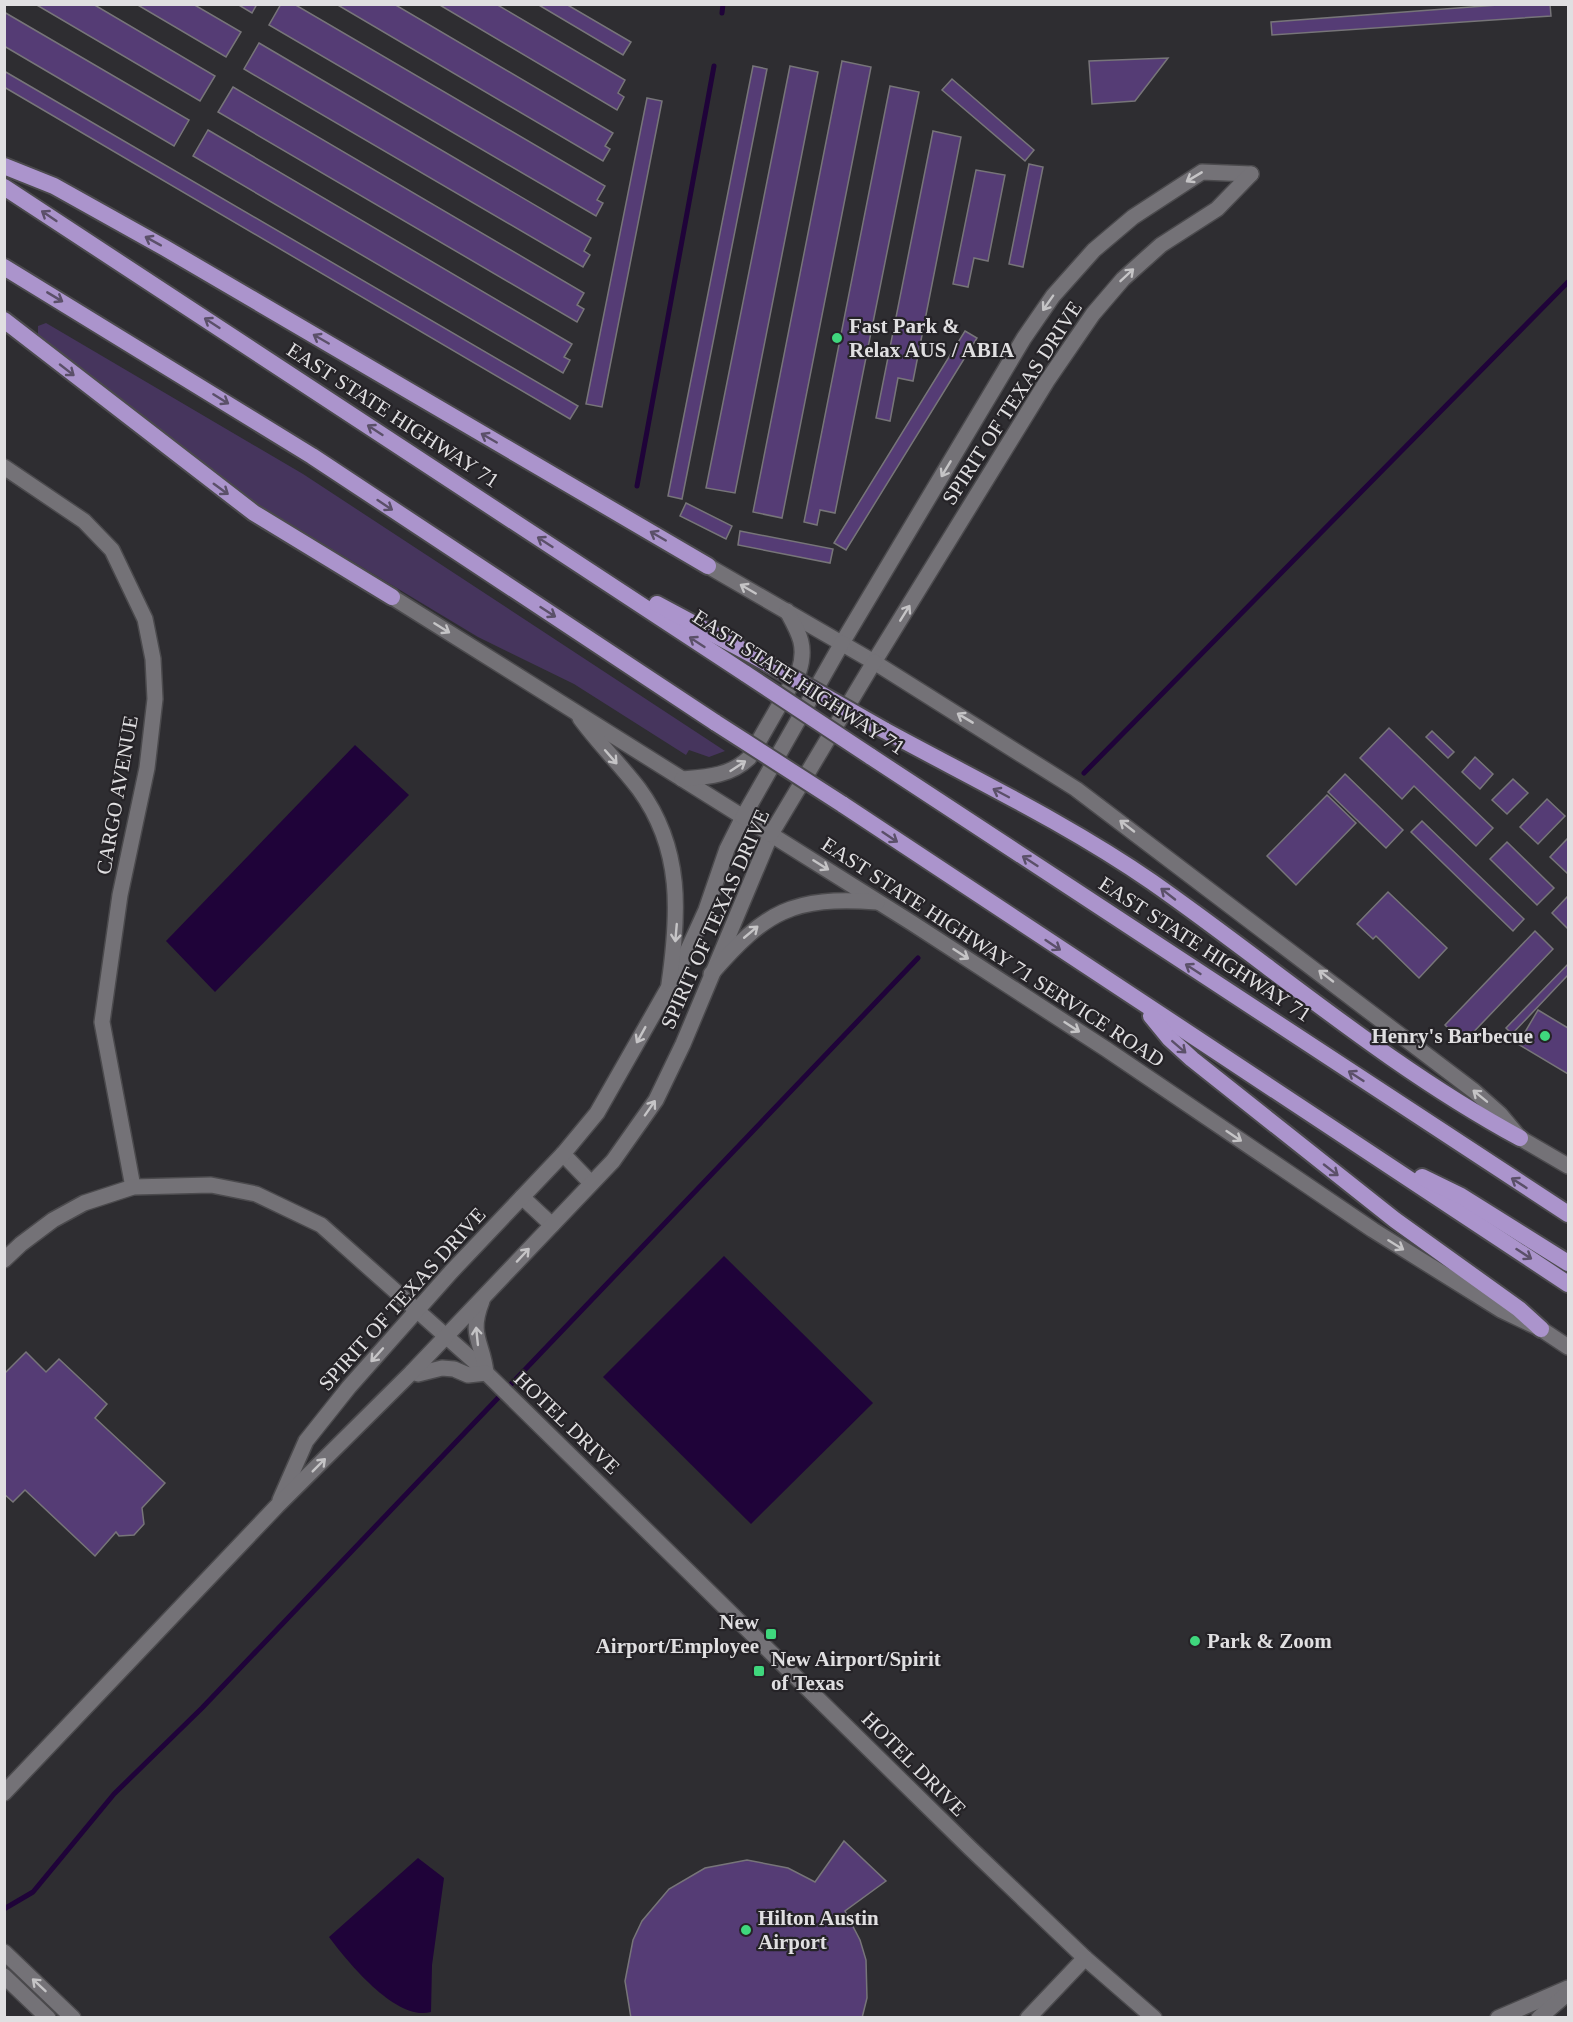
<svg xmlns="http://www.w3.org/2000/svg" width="1573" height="2022" viewBox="0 0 1573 2022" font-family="'Times New Roman',serif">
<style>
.green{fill:#46355d}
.water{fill:#1f0339}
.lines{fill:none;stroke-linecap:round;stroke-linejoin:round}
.stream{stroke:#1f0339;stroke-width:5}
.building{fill:#553c75;stroke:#777579;stroke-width:1.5}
.minor-casing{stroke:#4b4a4d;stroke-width:18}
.tertiary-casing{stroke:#4b4a4d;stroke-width:18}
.secondary-casing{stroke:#4b4a4d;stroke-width:18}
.trunk-casing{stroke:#4b4a4d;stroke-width:20}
.minor{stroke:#747277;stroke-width:15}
.tertiary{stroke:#747277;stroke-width:15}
.secondary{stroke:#747277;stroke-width:15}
.trunk{stroke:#ab94cc;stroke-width:16}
.trunk-bridge-casing{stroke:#4b4a4d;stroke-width:20;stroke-linecap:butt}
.trunk-bridge{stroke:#ab94cc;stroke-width:16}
.oneway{stroke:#c5c4c6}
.oneway2{stroke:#5b5069}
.poi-dot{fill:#3fd77d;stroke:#252327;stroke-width:2}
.labels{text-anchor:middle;stroke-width:4.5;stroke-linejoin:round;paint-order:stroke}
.poi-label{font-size:21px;font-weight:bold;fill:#e0dfe1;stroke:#252327;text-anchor:start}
.street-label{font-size:21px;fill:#e0dfe1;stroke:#252327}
</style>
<rect width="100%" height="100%" fill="#2e2d31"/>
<polygon class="green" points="46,323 303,474 725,751 709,757 689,750 686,755 574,684 478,637 254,502 182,450 38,335 38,326"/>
<g class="water">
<polygon points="355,745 409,795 215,992 166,941"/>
<polygon points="724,1256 873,1403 751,1524 603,1377"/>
<path d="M 418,1858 L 444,1878 L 432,1965 L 431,2012 C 396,2022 347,1961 329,1937 Z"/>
</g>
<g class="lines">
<g class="stream">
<polyline points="722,13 723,4"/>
<polyline points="637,486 714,66"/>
<polyline points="1084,773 1568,282"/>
<polyline points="4,1909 33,1892 114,1794 202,1708 918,958"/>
</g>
</g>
<g class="building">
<polygon points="35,4 93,4 215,76 200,101"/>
<polygon points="136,4 193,4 241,32 226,57"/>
<polygon points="237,4 257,4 252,13"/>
<polygon points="281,4 294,4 605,186 597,200 603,203 596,216 269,25"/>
<polygon points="336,4 394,4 613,133 605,146 610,149 603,161"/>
<polygon points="438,4 496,4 625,80 618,93 624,97 617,110"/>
<polygon points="537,4 566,4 631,42 623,55"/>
<polygon points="1511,4 1550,4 1551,16 1272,35 1271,22"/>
<polygon points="4,12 189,120 174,146 4,46"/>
<polygon points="259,43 591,238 584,251 590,255 583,267 244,69"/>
<polygon points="1168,58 1135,101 1092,104 1089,61"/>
<polygon points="842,61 871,67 782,518 753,512"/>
<polygon points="753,66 767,69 682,499 668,496"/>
<polygon points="790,66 818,72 735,493 706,488"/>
<polygon points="4,71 578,406 570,419 4,87"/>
<polygon points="952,79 1034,150 1025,161 942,90"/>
<polygon points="890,86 919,92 835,513 820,510 817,525 804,522"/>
<polygon points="233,87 584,293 577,305 584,309 577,322 218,112"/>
<polygon points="647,98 662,101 602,407 586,404"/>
<polygon points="208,130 572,344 564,357 570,360 563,373 193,156"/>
<polygon points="933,131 961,137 913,381 898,378 890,421 876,418"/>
<polygon points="1029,164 1043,167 1023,267 1009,264"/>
<polygon points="976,170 1005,175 988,261 974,258 968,287 953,284"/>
<polygon points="965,331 977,338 846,550 834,543"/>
<polygon points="686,503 732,526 726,539 680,516"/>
<polygon points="740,531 833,549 830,563 738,545"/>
<polygon points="1389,728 1493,828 1476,846 1414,786 1402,799 1360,758"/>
<polygon points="1432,731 1454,752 1448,758 1426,737"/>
<polygon points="1475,757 1493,774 1480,789 1462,772"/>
<polygon points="1345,774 1403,830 1386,848 1328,792"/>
<polygon points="1513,779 1528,793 1507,814 1492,800"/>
<polygon points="1327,795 1356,823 1296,885 1267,856"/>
<polygon points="1547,799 1565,816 1538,844 1520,827"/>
<polygon points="1422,821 1524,919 1513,931 1411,832"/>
<polygon points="1568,838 1568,874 1550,857"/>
<polygon points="1507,842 1554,888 1537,905 1490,859"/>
<polygon points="1388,892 1447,948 1419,978 1376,936 1373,939 1357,924"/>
<polygon points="1568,896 1568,929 1552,913"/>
<polygon points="1535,931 1553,949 1463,1043 1445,1025"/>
<polygon points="1568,964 1568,975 1512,1034 1506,1028"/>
<polygon points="1538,1010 1568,1028 1568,1074 1518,1044"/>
<polygon points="26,1352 46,1372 59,1359 107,1404 95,1418 165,1483 142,1508 144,1524 134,1535 119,1536 116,1532 95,1556 25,1490 13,1502 4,1494 4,1374"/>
<polygon points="844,1841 886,1881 845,1911 860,1940 866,1960 867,1998 862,2018 631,2018 625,1981 633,1940 642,1921 669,1889 705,1868 747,1860 788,1868 815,1882"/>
</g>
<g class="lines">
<defs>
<g id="minor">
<polyline points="4,467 84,521 112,550 145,619 153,659 155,699 147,768 120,895 102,1022 133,1187"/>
<polyline points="842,643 1024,338 1053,296 1094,250 1133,217 1202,172 1251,174"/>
<polyline points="874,662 1047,381 1093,314 1123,279 1161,245 1217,209 1251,174"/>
<polyline points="563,1154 591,1183"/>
<polyline points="522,1197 552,1225"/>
<polyline points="4,1260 21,1244 53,1220 84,1203 133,1187 211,1185 256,1194 321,1225 475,1362 970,1848 1085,1958 1154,2018"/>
<path d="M 482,1301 C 468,1336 483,1342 486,1373"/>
<polyline points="412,1372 418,1374 442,1368 454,1369 468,1375 486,1373"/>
<polyline points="280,1500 306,1441 349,1387 451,1272 563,1154 597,1113 679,969 706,910 727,849 743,817"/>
<polyline points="4,1793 277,1506 412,1372 613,1161 656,1100 683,1044 771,834"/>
<polyline points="4,1952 73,2018"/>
<polyline points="4,1976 48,2018"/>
<polyline points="1028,2018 1085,1958"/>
</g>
<g id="tertiary">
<polyline points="708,566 874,662 1076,789 1474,1091 1500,1114 1520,1138 1568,1166"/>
<polyline points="392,597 912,923 1106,1049 1373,1230 1501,1310 1541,1329 1568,1347"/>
<path d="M 580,718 C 598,743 620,764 639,789 C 683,849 679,914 669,984"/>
<path d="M 682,779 C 707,777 730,776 749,758 L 799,671 C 807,646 799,633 787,611"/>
<polyline points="743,817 842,643"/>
<polyline points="771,834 874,662"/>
<path d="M 711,974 C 766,911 792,896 877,902"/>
</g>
<g id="secondary">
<polyline points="1498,2018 1568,1988"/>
<polyline points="1539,2018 1568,1993"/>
</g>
<g id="trunk">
<polyline points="4,166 54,186 165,248 708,566"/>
<polyline points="4,187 746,674"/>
<polyline points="4,267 312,456 716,723"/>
<polyline points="4,320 254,513 392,597"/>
<polyline points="657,604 756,657"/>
<path d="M 884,730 C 974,779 1068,824 1152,882 C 1275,968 1387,1066 1520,1138"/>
<polyline points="870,756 1568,1214"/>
<polyline points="842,804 1568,1284"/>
<polyline points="1151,1016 1169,1038 1192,1059 1395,1220 1519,1309 1541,1329"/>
<polyline points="1422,1177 1461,1196 1568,1263"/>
</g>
</defs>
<use href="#minor" class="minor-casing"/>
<use href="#tertiary" class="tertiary-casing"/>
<use href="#secondary" class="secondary-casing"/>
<use href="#trunk" class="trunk-casing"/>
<use href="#minor" class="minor"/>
<use href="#tertiary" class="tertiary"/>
<use href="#secondary" class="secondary"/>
<use href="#trunk" class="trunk"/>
<defs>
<g id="trunk-bridge">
<polyline points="756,657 884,730"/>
<polyline points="746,674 870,756"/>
<polyline points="716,723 842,804"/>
</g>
</defs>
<use href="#trunk-bridge" class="trunk-bridge-casing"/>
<use href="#trunk-bridge" class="trunk-bridge"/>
</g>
<defs><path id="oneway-shaft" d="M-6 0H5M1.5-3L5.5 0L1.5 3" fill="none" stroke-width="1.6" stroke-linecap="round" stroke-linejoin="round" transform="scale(1.5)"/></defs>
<g class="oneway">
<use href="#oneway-shaft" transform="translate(1194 177) rotate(149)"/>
<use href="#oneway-shaft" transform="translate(1127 275) rotate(-43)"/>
<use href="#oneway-shaft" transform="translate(1048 303) rotate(125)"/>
<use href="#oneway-shaft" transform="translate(946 469) rotate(121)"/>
<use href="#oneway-shaft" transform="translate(748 589) rotate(-150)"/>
<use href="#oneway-shaft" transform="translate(905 613) rotate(-58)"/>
<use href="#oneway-shaft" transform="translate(442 628) rotate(32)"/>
<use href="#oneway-shaft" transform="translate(965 718) rotate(-149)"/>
<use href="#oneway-shaft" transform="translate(611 757) rotate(49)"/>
<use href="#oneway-shaft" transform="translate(738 766) rotate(-33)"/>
<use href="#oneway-shaft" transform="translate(1127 826) rotate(-142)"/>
<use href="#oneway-shaft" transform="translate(821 865) rotate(32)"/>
<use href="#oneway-shaft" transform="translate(751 932) rotate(-40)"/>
<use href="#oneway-shaft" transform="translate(676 933) rotate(95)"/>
<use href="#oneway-shaft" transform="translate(961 954) rotate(33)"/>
<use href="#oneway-shaft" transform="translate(1326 976) rotate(-142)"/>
<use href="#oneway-shaft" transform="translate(1072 1027) rotate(33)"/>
<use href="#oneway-shaft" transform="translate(641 1035) rotate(119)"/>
<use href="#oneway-shaft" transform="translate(1480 1096) rotate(-141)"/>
<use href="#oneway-shaft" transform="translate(650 1108) rotate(-55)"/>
<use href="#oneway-shaft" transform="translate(1234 1136) rotate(34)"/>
<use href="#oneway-shaft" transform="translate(1396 1245) rotate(32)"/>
<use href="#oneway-shaft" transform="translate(523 1255) rotate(-47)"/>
<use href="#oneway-shaft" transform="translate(477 1336) rotate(-96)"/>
<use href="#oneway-shaft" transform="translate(377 1355) rotate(132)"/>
<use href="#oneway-shaft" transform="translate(319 1465) rotate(-45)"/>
<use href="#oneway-shaft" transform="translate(39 1985) rotate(-137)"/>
</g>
<g class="oneway2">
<use href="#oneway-shaft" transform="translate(49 216) rotate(-146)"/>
<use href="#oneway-shaft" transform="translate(153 241) rotate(-151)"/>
<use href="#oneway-shaft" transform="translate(55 297) rotate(31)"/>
<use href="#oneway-shaft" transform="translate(212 323) rotate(-147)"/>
<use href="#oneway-shaft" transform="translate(321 339) rotate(-150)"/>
<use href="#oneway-shaft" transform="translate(67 370) rotate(38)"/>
<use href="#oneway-shaft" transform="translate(221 399) rotate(32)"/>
<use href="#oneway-shaft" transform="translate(375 430) rotate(-147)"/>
<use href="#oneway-shaft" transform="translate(489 438) rotate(-150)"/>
<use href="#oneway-shaft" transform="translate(221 489) rotate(36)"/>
<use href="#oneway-shaft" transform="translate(385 505) rotate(34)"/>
<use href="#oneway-shaft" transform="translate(658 536) rotate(-150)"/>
<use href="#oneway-shaft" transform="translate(545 542) rotate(-147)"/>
<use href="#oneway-shaft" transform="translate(548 612) rotate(33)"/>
<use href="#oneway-shaft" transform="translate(697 642) rotate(-147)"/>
<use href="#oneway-shaft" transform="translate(1001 793) rotate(-152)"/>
<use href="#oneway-shaft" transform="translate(890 837) rotate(34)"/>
<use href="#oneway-shaft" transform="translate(1030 861) rotate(-147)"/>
<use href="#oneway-shaft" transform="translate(1168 894) rotate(-142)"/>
<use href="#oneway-shaft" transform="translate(1053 945) rotate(34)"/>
<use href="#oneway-shaft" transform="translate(1193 969) rotate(-147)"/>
<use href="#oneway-shaft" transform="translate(1179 1047) rotate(41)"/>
<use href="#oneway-shaft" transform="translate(1356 1076) rotate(-147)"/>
<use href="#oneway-shaft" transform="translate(1331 1170) rotate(38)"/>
<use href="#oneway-shaft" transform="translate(1519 1183) rotate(-147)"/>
<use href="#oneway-shaft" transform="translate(1524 1254) rotate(33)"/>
</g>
<g class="poi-dot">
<circle cx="837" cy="338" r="6"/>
<circle cx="1545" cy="1036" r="6"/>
<rect x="765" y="1628" width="12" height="12" rx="3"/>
<circle cx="1195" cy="1641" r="6"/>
<rect x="753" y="1665" width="12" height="12" rx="3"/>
<circle cx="746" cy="1930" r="6"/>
</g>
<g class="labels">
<g class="poi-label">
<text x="849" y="333">Fast Park &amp;<tspan x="849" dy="24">Relax AUS / ABIA</tspan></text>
<text x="1533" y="1043" text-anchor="end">Henry's Barbecue</text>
<text x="759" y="1629" text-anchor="end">New<tspan x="759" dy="24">Airport/Employee</tspan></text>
<text x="1207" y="1648">Park &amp; Zoom</text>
<text x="771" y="1666">New Airport/Spirit<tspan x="771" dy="24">of Texas</tspan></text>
<text x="758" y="1925">Hilton Austin<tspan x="758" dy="24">Airport</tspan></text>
</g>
<g class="street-label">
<text transform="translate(1012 403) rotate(-57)" y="7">SPIRIT OF TEXAS DRIVE</text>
<text transform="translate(393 415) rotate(33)" y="7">EAST STATE HIGHWAY 71</text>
<text transform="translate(799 682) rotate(33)" y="7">EAST STATE HIGHWAY 71</text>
<text transform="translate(117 795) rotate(-80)" y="7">CARGO AVENUE</text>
<text transform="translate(715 919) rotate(-66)" y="7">SPIRIT OF TEXAS DRIVE</text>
<text transform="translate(1205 949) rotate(33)" y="7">EAST STATE HIGHWAY 71</text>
<text transform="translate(993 952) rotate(33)" y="7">EAST STATE HIGHWAY 71 SERVICE ROAD</text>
<text transform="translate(402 1299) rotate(-48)" y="7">SPIRIT OF TEXAS DRIVE</text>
<text transform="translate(567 1423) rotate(44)" y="7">HOTEL DRIVE</text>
<text transform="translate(914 1764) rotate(45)" y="7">HOTEL DRIVE</text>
</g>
</g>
<rect width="1573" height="2022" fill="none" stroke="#e0dfe1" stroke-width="12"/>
</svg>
